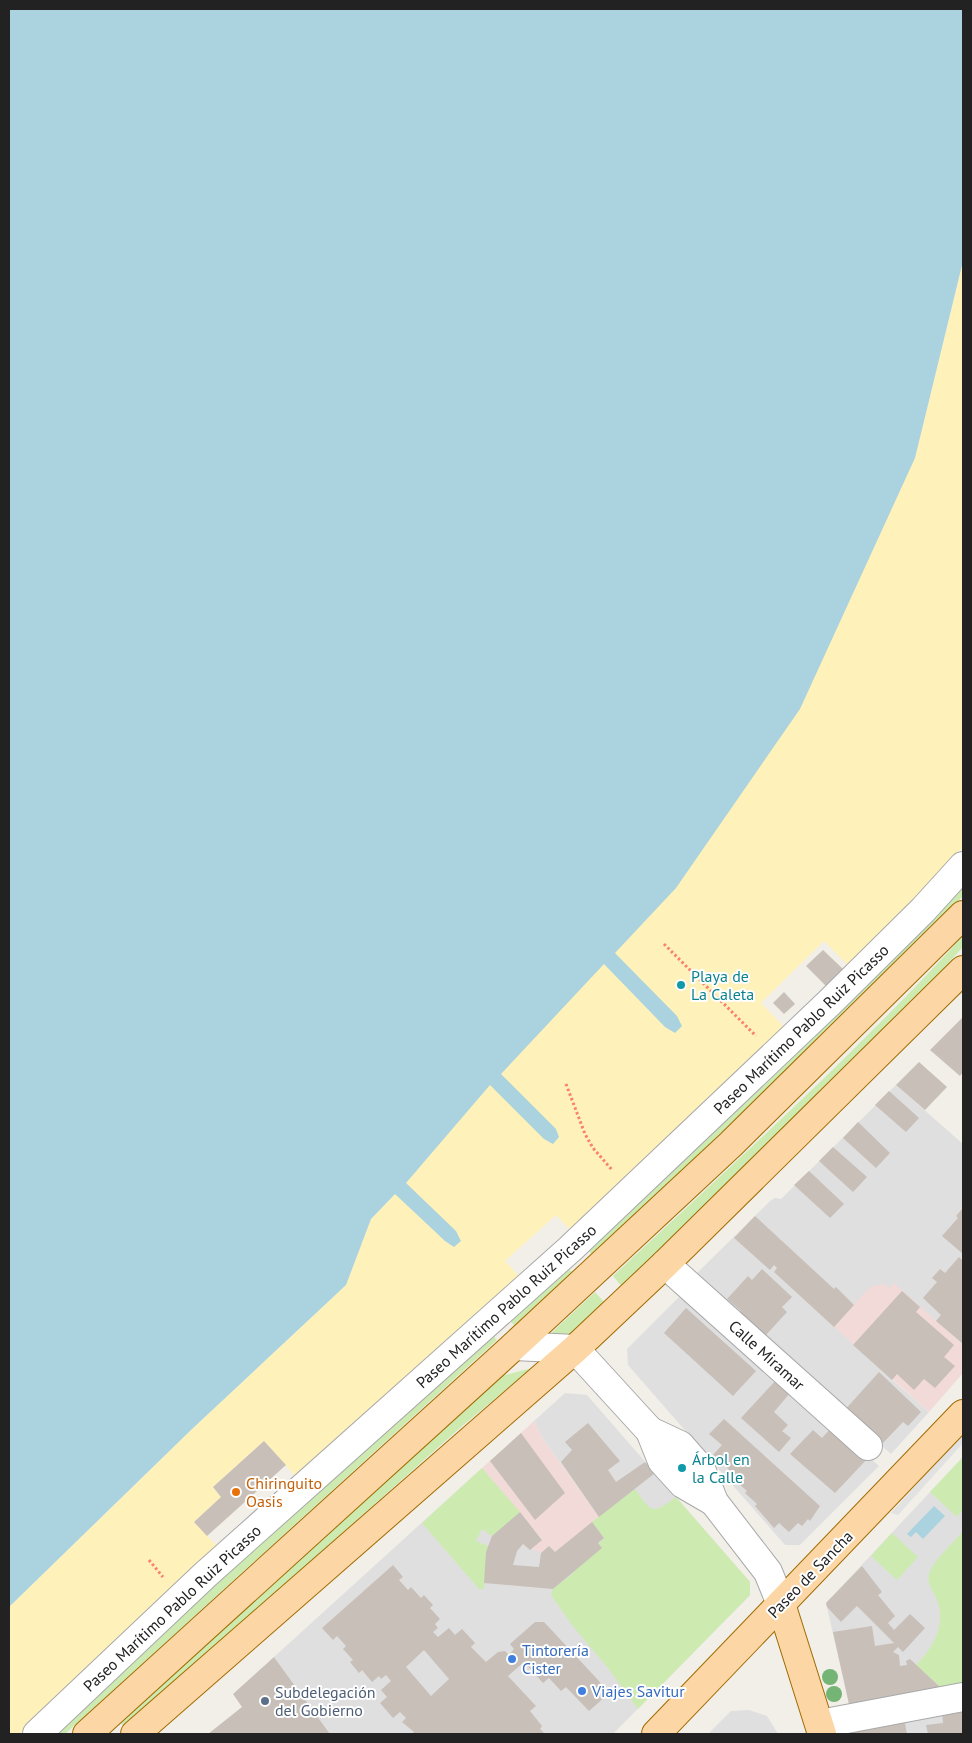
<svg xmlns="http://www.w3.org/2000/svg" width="972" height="1743" viewBox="0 0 972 1743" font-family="'PT Sans',sans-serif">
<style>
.residential{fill:#e0dfdf}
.commercial{fill:#f2dad9}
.grass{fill:#cdebb0}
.sand{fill:#fff1ba}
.parking{fill:#e2e2e2}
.water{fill:#aad3df}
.building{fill:#c7bfb8;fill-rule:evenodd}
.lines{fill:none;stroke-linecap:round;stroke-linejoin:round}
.minor-casing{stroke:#a9a9a9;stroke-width:30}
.major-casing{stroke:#a06b00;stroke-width:30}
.path{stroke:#fa8072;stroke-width:3;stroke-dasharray:2.5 2.5;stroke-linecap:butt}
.minor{stroke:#fff;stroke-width:28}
.major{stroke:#fcd6a4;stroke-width:28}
.tree{fill:#74b475}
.culture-dot{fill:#0f9aa8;stroke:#fff;stroke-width:2}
.food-dot{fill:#e8710a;stroke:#fff;stroke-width:2}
.shop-dot{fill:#3f7fe0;stroke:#fff;stroke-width:2}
.service-dot{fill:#5c6f8a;stroke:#fff;stroke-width:2}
.labels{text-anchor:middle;stroke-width:4;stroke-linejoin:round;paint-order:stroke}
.culture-label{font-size:16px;fill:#0d838f;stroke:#fff;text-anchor:start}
.street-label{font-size:16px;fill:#222;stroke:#fff}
.food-label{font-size:16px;fill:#c56008;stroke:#fff;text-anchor:start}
.shop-label{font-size:16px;fill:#366cbe;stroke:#fff;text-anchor:start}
.service-label{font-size:16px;fill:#4e5e75;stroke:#fff;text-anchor:start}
</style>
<rect width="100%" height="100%" fill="#f2efe9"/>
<g class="residential">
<polygon points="896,1085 963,1144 963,1345 894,1284 865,1356 929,1412 891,1454 692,1278 770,1201 775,1198 781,1199"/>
<polygon points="684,1292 879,1466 800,1545 785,1545 628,1365 627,1349"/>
<polygon points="565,1393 587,1395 750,1582 750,1595 613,1734 330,1734 274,1657 482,1468 542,1540 555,1551 599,1517 543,1439 534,1421"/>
<polygon points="963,1457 963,1683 942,1689 849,1704 826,1603"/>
<polygon points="963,1709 963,1734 854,1734 852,1725"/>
<polygon points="749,1710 767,1716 778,1734 708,1734 731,1711"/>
</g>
<g class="commercial">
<polygon points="894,1283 963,1345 963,1373 929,1412 834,1327 870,1287 884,1284 890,1288"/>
<polygon points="534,1421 543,1439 599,1517 555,1552 549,1546 541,1553 531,1548 542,1539 482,1468"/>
</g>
<g class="grass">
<polygon points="963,885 963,896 851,1010 592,1255 586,1247"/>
<path d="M 963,936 L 963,947 L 919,995 L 622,1287 L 613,1276 C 732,1165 853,1056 963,936 Z"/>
<polygon points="564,1264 572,1272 514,1325 506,1317"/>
<polygon points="595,1292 604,1302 564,1339 547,1337"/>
<polygon points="490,1333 497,1340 65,1734 55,1734 119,1670"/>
<polygon points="532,1368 461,1427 124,1727 121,1723 501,1376"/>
<polygon points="963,1457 963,1509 957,1517 930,1492"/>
<polygon points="482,1468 520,1512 492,1536 482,1529 476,1541 488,1546 484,1589 479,1589 422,1523"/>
<path d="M 635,1489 C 652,1513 652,1515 676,1497 L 750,1582 L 750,1595 L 638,1709 L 608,1668 L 572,1625 L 551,1595 L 553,1589 L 572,1574 L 604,1538 L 592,1522 Z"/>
<path d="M 963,1531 L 963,1683 L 953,1688 L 942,1689 L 916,1665 C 935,1646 948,1622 935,1595 C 931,1588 927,1582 929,1574 C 932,1562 955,1541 963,1531 Z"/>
<polygon points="892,1533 918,1557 897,1580 871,1556"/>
</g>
<polygon class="sand" points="963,261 963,847 850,967 824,941 761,1003 785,1028 639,1168 570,1230 556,1215 505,1261 519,1276 296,1477 264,1441 213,1487 221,1497 194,1522 218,1547 19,1734 9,1734 9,1607 192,1429 346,1285 371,1219 406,1183 490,1084 915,458"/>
<polygon class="parking" points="963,1433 963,1443 898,1515 891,1513"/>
<g class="water">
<polygon points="9,9 963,9 963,261 915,458 800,709 676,888 615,953 677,1016 682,1026 675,1033 665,1027 604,964 501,1074 556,1129 559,1137 553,1144 544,1139 490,1085 406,1183 456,1231 461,1241 454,1247 445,1241 395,1194 371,1219 346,1285 192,1429 9,1607"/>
<polygon points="934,1506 945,1516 923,1539 916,1532 911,1537 907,1534"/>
</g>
<g class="building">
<polygon points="823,950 843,969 826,986 806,966"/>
<polygon points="784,992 795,1004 784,1014 773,1003"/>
<polygon points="963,1017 963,1072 960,1076 930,1050"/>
<polygon points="919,1062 947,1087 925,1110 896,1085"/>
<polygon points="889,1091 919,1118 906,1132 875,1105"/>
<polygon points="858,1122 890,1153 876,1168 843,1138"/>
<polygon points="833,1147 867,1177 853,1192 819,1161"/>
<polygon points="809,1171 844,1204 830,1218 794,1185"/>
<polygon points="963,1208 963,1254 942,1236 958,1218 956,1216"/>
<polygon points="755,1216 834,1289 836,1287 854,1305 834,1327 774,1272 777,1268 774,1265 770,1270 734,1238"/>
<polygon points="959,1257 963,1261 962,1343 936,1321 941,1315 923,1298 937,1282 932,1278 940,1269 945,1273"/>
<polygon points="762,1269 792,1297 782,1307 787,1312 766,1335 752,1322 748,1327 736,1317 741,1311 727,1299 748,1276 752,1280"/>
<polygon points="902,1291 920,1307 916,1312 954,1345 944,1357 955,1366 935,1388 924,1379 914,1390 897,1374 892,1380 853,1345"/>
<polygon points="686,1308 756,1371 733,1396 664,1333"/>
<polygon points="879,1372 921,1412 908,1426 903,1422 881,1445 843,1412"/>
<polygon points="776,1380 790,1393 774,1412 788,1425 782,1431 791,1438 779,1452 741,1418"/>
<polygon points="724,1419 820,1506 810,1521 808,1519 802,1526 798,1523 789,1532 779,1523 774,1528 755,1506 757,1504 745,1493 747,1491 726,1472 729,1469 713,1455 722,1445 709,1434"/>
<polygon points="588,1423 620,1461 608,1470 616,1482 645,1462 655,1473 599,1517 561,1462 572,1450 565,1442"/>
<polygon points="833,1426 869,1457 835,1493 790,1454 813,1430 822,1438"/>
<polygon points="521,1433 565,1493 535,1520 490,1461"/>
<polygon points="264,1441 286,1465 207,1536 194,1522 221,1497 213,1487"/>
<polygon points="520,1512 542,1540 530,1550 523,1544 517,1551 513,1565 539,1567 541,1553 549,1546 555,1552 592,1522 604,1538 598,1543 602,1548 553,1589 484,1583 486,1552 492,1536"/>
<path d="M 393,1565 L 403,1577 L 399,1580 L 408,1590 L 411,1587 L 421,1598 L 424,1595 L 433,1605 L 430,1608 L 440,1619 L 435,1624 L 438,1628 L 433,1632 L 438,1637 L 449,1628 L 455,1635 L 462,1629 L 475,1643 L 471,1647 L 486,1662 L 498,1652 L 505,1651 L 509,1655 L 514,1649 L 510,1644 L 535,1622 L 544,1622 L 599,1681 L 607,1695 L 589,1711 L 566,1687 L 561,1691 L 549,1678 L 543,1683 L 524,1662 L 508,1676 L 536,1706 L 530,1711 L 542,1726 L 540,1729 L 545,1734 L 412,1734 L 414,1732 L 402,1722 L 406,1718 L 400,1712 L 393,1718 L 380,1703 L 387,1697 L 381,1690 L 391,1681 L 386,1675 L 381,1679 L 379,1676 L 372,1682 L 362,1670 L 359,1673 L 350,1662 L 353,1660 L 343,1649 L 346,1646 L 337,1636 L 333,1640 L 322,1628 ZM 424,1650 L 449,1679 L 431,1696 L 406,1667 Z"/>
<polygon points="862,1566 882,1592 878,1595 895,1616 888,1623 894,1630 910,1614 925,1628 903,1652 898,1647 893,1652 899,1655 900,1666 907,1665 906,1661 910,1659 942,1689 849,1704 833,1632 872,1626 875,1646 894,1643 857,1606 841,1622 827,1607 826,1603"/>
<polygon points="274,1657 330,1734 208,1734 242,1707 233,1694"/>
<polygon points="963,1709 963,1734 928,1734 926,1725 943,1723 942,1712"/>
<polygon points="904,1718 907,1734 854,1734 852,1725"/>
</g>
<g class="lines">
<defs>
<g id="minor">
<polyline points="665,1264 868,1446"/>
<polyline points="514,1346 575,1349 650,1431 662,1461 683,1484 714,1502"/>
<polyline points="650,1431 680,1445 701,1469 714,1502 768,1572 781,1604"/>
<polyline points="820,1724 963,1697"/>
<polyline points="37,1734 205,1575 570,1249 829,1003 923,910 963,866"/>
</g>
<g id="major">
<polyline points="781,1604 822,1734"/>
<polyline points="87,1734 514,1346 731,1144 963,915"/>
<polyline points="135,1734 575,1349 665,1264 963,970"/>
<polyline points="656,1734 963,1414"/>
</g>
</defs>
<use href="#minor" class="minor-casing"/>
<use href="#major" class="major-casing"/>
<g class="path">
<polyline points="664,944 756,1036"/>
<polyline points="566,1084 585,1134 593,1148 613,1171"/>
<polyline points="149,1560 163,1577"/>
</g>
<use href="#minor" class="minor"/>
<use href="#major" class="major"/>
</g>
<g class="tree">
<circle cx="830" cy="1677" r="8"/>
<circle cx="834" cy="1694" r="8"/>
</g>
<g class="culture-dot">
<circle cx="681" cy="985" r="5"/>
<circle cx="682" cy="1468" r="5"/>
</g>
<circle class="food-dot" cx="236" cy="1492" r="5"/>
<g class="shop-dot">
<circle cx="512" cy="1659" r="5"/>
<circle cx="582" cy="1691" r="5"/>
</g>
<circle class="service-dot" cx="265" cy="1701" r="5"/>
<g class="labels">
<g class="culture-label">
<text x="691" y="982">Playa de<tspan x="691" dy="18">La Caleta</tspan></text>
<text x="692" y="1465">Árbol en<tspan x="692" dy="18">la Calle</tspan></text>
</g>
<g class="street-label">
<text transform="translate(801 1029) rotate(-44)" y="6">Paseo Marítimo Pablo Ruiz Picasso</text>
<text transform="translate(506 1306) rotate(-42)" y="6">Paseo Marítimo Pablo Ruiz Picasso</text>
<text transform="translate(767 1355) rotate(42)" y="6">Calle Miramar</text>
<text transform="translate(810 1574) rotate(-46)" y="6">Paseo de Sancha</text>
<text transform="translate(172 1608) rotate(-43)" y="6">Paseo Marítimo Pablo Ruiz Picasso</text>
</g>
<g class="food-label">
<text x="246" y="1489">Chiringuito<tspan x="246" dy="18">Oasis</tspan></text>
</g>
<g class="shop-label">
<text x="522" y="1656">Tintorería<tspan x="522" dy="18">Cister</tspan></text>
<text x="592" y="1697">Viajes Savitur</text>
</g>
<g class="service-label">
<text x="275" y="1698">Subdelegación<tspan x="275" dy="18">del Gobierno</tspan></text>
</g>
</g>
<rect width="972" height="1743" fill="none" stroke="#222222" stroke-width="20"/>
</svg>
